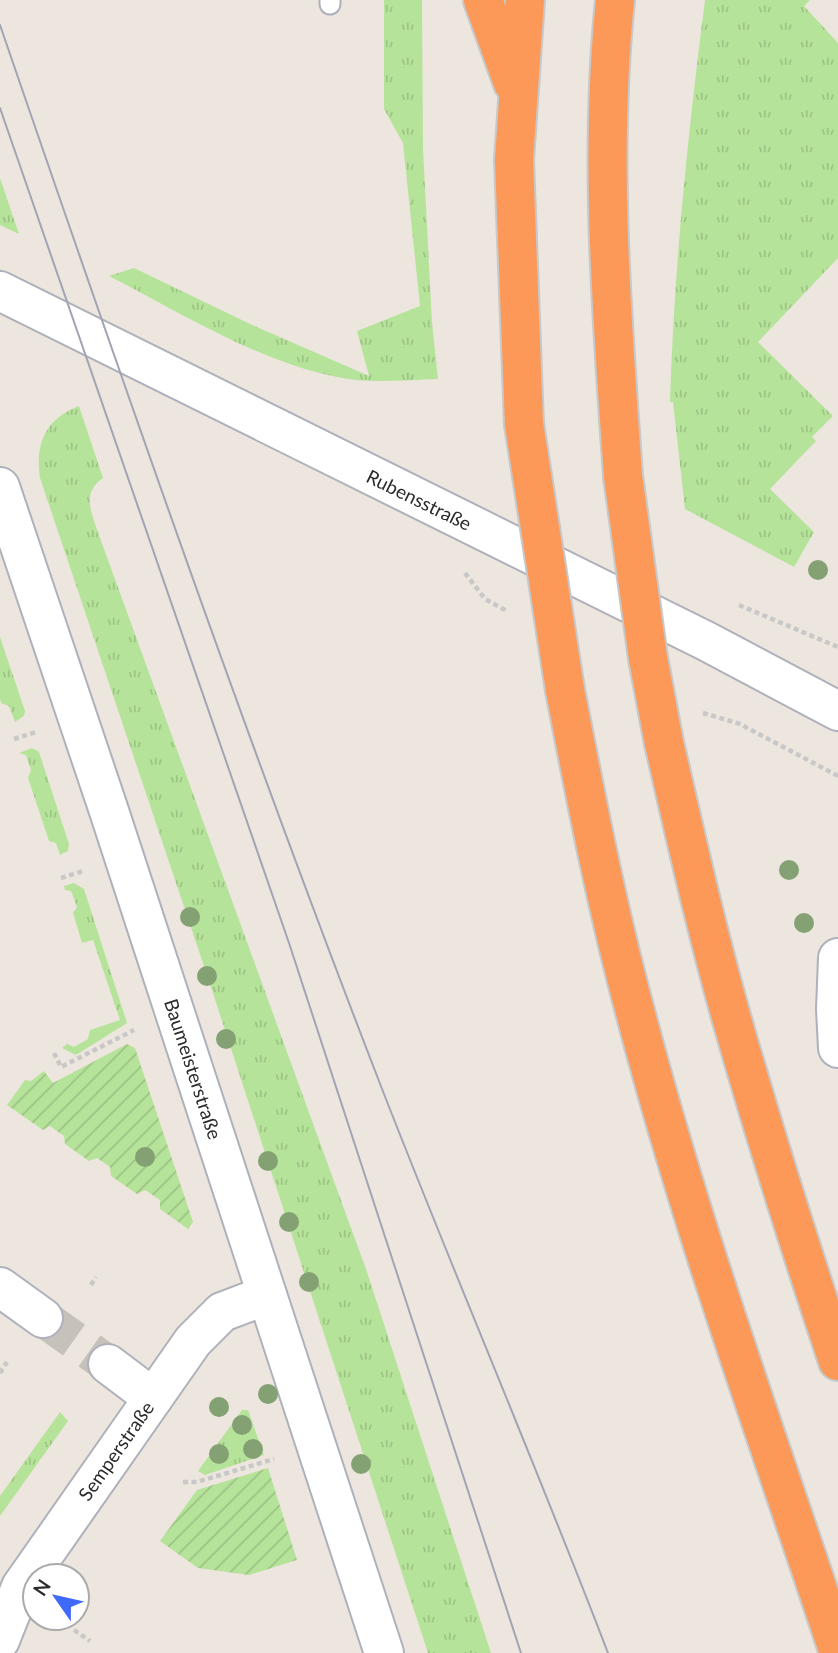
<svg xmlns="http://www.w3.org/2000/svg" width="838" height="1653" viewBox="0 0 838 1653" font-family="Lato,sans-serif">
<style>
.grass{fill:url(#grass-tufts)}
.garden{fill:url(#garden-furrows)}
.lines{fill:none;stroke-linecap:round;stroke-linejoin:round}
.street-tunnel{stroke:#c6c1ba;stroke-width:38;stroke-dasharray:38 19;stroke-linecap:butt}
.lane-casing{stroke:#aeb1bb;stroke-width:23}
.street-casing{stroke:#aeb1bb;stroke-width:42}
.secondary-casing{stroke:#aeb1bb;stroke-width:42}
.highway-casing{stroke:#c8c8c8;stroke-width:42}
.path{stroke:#c8c8c8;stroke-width:4.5;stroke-dasharray:5 3.5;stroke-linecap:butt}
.lane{stroke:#fff;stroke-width:19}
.street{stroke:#fff;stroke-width:38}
.secondary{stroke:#fff;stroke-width:38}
.highway{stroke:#fd9958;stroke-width:38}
.tram{stroke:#a0a4b5;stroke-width:2}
.highway-bridge-casing{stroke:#c8c8c8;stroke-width:42;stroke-linecap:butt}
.highway-bridge{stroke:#fd9958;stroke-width:38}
.tree{fill:#84a173}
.labels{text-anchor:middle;stroke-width:5;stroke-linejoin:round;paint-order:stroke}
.street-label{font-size:19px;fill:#2b2b2b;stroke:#fff}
</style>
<defs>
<pattern id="grass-tufts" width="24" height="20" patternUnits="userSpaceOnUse" patternTransform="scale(1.75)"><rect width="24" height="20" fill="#b6e39a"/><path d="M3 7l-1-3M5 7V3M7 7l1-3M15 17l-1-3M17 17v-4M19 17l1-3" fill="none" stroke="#9dc385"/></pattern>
<pattern id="garden-furrows" width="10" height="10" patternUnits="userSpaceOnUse" patternTransform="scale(1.75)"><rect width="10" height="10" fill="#b6e39a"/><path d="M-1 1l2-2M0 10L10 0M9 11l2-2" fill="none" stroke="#9dc385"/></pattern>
</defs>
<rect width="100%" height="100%" fill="#ede6de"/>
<g class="grass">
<path d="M 384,0 L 422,0 L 423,149 L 432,323 L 438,379 C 405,380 369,384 337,377 C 259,362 179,312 109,276 L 134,268 L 248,323 L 369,376 L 357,331 L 420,306 L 403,143 L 384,109 Z"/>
<path d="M 705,0 L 810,0 L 804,6 L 838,43 L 838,258 L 758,342 L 833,416 L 812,437 L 816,441 L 770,489 L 814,532 L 794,567 L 685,509 L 673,402 L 670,402 C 674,267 688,133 705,0 Z"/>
<polygon points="0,178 19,234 0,225"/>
<path d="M 79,406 L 103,478 C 83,492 90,508 96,527 L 367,1272 L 491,1653 L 428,1653 L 209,981 L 40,478 C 35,444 45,419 79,406 Z"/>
<polygon points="0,637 25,711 24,716 15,722 9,706 1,703 0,699"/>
<polygon points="32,748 39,752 69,844 68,851 60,855 56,843 49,841 28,778 31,770 26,755 19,753"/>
<polygon points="74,883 84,889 127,1023 76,1055 62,1048 67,1044 74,1047 88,1039 90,1030 120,1020 93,940 82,943 73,913 77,907 71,891 65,890 64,886"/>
<polygon points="242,1410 248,1410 264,1455 205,1475 198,1471"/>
<polygon points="60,1412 68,1421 0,1516 0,1496"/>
</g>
<g class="garden">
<polygon points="127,1044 135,1048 193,1222 188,1229 160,1209 160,1200 145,1190 137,1194 111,1176 110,1167 97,1158 89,1161 65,1144 64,1136 50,1126 43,1130 7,1105 25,1080 31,1081 44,1071 53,1083"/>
<polygon points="268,1468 297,1560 249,1575 198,1568 160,1541 197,1490"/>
</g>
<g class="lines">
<polyline class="street-tunnel" points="43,1318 108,1364"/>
<defs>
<polyline id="lane" points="330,0 330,4"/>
<g id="street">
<polyline points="0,487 109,811 384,1653"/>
<polyline points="838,958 836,1009 838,1048"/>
<polyline points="0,1287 43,1318"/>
<polyline points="108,1364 153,1398"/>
<polyline points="0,1640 21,1587 193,1341 222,1312 267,1295"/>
</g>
<polyline id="secondary" points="0,291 706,641 838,711"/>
<g id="highway">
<polyline points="483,0 513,83"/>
<path d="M 615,0 C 599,158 612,318 623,476"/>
<polyline points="524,424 514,160 525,0"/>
<path d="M 565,690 C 586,799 607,908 636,1015 C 692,1230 768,1439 838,1650"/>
<path d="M 664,743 C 686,838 707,933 734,1027 C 766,1139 801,1250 838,1361"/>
</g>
</defs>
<use href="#lane" class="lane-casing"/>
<use href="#street" class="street-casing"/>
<use href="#secondary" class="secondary-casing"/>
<use href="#highway" class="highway-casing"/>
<g class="path">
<polyline points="465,573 485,599 507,611"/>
<polyline points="739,605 838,647"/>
<polyline points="703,713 740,724 838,776"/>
<polyline points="14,739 36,732"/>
<polyline points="61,878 83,871"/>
<polyline points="54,1053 61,1067 134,1030"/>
<polyline points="91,1285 96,1277"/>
<polyline points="0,1373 7,1362"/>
<polyline points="183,1482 197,1482 274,1459"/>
<polyline points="74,1630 90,1641"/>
</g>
<use href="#lane" class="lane"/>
<use href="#street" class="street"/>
<use href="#secondary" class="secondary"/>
<use href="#highway" class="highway"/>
<g class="tram">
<path d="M 0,25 C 123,383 247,741 384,1094 C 457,1281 536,1465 608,1653"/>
<polyline points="0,108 289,943 521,1653"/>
</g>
<defs>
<g id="highway-bridge">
<polyline points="524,424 565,690"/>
<polyline points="623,476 648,658 664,743"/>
</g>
</defs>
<use href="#highway-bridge" class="highway-bridge-casing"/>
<use href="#highway-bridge" class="highway-bridge"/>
</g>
<g class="tree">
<circle cx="818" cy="570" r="10"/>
<circle cx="789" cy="870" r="10"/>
<circle cx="190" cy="917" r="10"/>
<circle cx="804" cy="923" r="10"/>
<circle cx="207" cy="976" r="10"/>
<circle cx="226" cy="1039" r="10"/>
<circle cx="145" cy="1157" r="10"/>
<circle cx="268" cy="1161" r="10"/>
<circle cx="289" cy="1222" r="10"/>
<circle cx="309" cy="1282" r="10"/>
<circle cx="268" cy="1394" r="10"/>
<circle cx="219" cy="1407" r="10"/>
<circle cx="242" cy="1425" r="10"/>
<circle cx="253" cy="1449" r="10"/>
<circle cx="219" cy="1454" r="10"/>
<circle cx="361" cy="1464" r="10"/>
</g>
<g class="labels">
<g class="street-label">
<text transform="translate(419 500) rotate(26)" y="7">Rubensstraße</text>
<text transform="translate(193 1069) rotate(72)" y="7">Baumeisterstraße</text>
<text transform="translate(116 1451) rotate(-55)" y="7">Semperstraße</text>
</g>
</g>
<g transform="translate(56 1597) rotate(304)"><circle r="33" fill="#ffffff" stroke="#aaaaaa" stroke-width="2"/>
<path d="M0-5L12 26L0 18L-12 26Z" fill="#3e69f9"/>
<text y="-10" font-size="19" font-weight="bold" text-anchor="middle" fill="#2b2b2b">N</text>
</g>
</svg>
